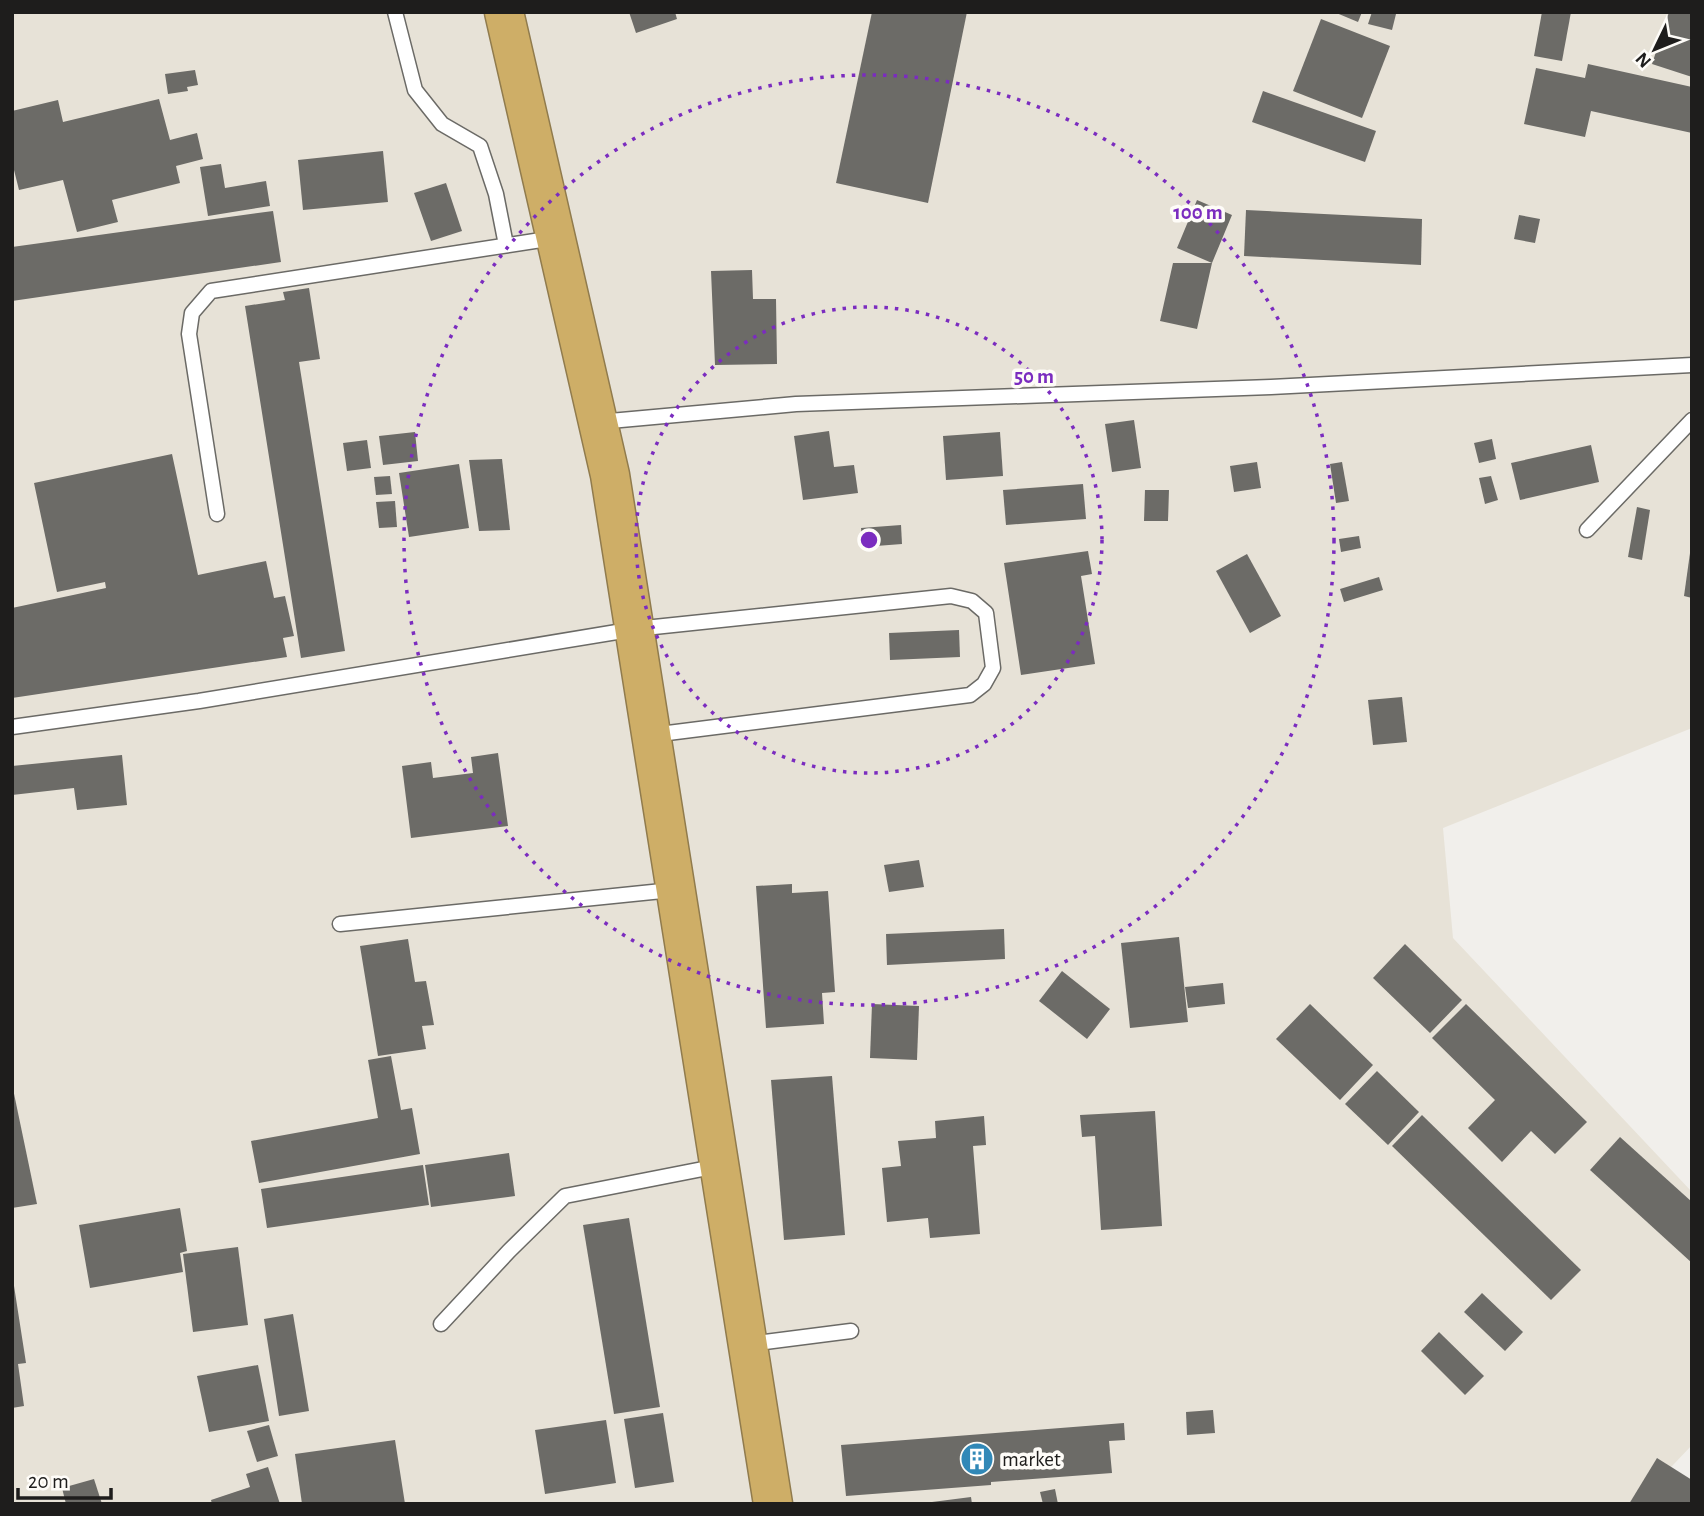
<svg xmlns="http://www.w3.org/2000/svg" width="1704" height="1516" viewBox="0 0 1704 1516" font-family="'Alegreya Sans',sans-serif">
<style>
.built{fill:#e7e2d7}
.building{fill:#6c6b67}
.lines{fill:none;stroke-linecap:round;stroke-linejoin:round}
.lane-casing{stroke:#6b6a66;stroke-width:17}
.highway-casing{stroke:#907b4d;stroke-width:41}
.lane{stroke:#fff;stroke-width:14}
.highway{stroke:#ceae67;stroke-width:38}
.ring{fill:none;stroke:#7b2cbf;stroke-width:3.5;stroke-dasharray:3.5 7}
.labels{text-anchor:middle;stroke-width:7;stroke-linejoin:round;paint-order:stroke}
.poi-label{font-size:21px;fill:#1e1d1c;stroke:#fefcf8;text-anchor:start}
.centre{fill:#7b2cbf;stroke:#fefcf8;stroke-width:3.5}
.ring-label{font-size:21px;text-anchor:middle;font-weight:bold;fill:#7b2cbf;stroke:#fefcf8;stroke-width:7;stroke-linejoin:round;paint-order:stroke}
</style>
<rect width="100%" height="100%" fill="#f1efeb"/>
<polygon class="built" points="12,12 1692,12 1692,728 1443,828 1453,938 1692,1192 1692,1445 1636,1504 12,1504"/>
<g class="building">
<polygon points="629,12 675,12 677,19 636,33"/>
<polygon points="872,12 967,12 928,203 836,183"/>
<polygon points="1334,12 1362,12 1358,22"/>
<polygon points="1372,12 1396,14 1392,30 1368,24"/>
<polygon points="1542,12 1571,12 1562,61 1534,56"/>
<polygon points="1669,12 1692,12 1692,77 1652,64"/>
<polygon points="1321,19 1390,46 1362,118 1293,91"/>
<polygon points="1588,64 1692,87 1692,133 1591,111 1585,137 1524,124 1536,68 1585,78"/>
<polygon points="195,70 198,85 187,87 188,91 168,94 165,74"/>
<polygon points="1263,91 1376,131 1365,162 1252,122"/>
<polygon points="159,99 170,140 197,133 203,159 176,166 180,183 112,200 118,222 77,232 63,180 19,190 12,162 12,111 58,100 63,122"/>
<polygon points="383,151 388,202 303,210 298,160"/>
<polygon points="221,164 225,188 266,181 270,206 208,216 200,167"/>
<polygon points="446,183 462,231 431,241 414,193"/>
<polygon points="1197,200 1232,215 1212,263 1197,329 1160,321 1173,263 1212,263 1177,248"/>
<polygon points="1246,210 1422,219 1421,265 1244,256"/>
<polygon points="273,211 281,262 12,301 12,247"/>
<polygon points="1519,215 1540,219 1535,243 1514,239"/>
<polygon points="752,270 753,299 776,299 777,364 715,365 711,271"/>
<polygon points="309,288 320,359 299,362 345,651 301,658 245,306 285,300 283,292"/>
<polygon points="1134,420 1141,468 1112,472 1105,424"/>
<polygon points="829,431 834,467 854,465 858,493 803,500 794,436"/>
<polygon points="415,432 418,461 383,465 379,436"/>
<polygon points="1000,432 1003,476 946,480 943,436"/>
<polygon points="1492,439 1496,459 1479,463 1474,443"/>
<polygon points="367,440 371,468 347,471 343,443"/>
<polygon points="1591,445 1599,482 1520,500 1511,463"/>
<polygon points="172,454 198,575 266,561 274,598 285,596 294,636 283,638 287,657 12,698 12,608 106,588 105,582 57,592 34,483"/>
<polygon points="502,459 510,530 479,531 469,460"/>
<polygon points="1257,462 1261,488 1234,492 1230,466"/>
<polygon points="1342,462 1349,501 1336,503 1330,464"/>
<polygon points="459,464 469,528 409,537 399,473"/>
<polygon points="390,476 392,494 376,495 374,477"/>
<polygon points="1491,476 1498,500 1485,504 1479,478"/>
<polygon points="1083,484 1086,519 1006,525 1003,490"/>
<polygon points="1145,490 1169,490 1168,521 1144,521"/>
<polygon points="395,501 397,527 379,528 376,502"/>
<polygon points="1637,507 1650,510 1642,560 1628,557"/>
<polygon points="901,525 902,544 863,547 861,528"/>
<polygon points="1359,536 1361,548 1341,552 1339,539"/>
<polygon points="1088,551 1092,574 1081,576 1095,664 1021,675 1004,563"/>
<polygon points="1690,553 1692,553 1692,598 1684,596"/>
<polygon points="1247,554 1281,616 1250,633 1216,571"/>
<polygon points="1379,577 1383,590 1344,602 1340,589"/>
<polygon points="959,630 960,657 890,660 889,633"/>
<polygon points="1402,697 1407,742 1373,745 1368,700"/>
<polygon points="498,753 508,826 411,838 402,766 431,762 433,778 473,773 471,757"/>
<polygon points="122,755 127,805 77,810 74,788 12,795 12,766"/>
<polygon points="919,860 924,887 889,892 884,865"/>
<polygon points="792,884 792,893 828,891 835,992 822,993 824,1024 766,1028 756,886"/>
<polygon points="1004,929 1005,959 887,965 886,934"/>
<polygon points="1179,937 1188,1022 1130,1028 1121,943"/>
<polygon points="408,939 415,982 426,981 434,1025 422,1026 426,1049 378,1056 360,946"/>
<polygon points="1405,944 1462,1000 1430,1033 1373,978"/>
<polygon points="1062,971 1110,1009 1087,1039 1039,1001"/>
<polygon points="1223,983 1225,1004 1188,1008 1185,987"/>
<polygon points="872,1004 919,1006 917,1060 870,1058"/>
<polygon points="1310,1004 1373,1065 1340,1100 1276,1039"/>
<polygon points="1466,1004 1587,1122 1555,1154 1531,1131 1502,1162 1468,1128 1495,1100 1432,1038"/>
<polygon points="391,1056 401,1110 412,1108 420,1154 259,1183 251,1141 378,1118 368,1060"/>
<polygon points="1377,1071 1419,1112 1388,1145 1345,1104"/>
<polygon points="832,1076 845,1235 784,1240 771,1080"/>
<polygon points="12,1084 37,1204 12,1208"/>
<polygon points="1155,1111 1162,1226 1101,1230 1095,1136 1082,1137 1080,1115"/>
<polygon points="1422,1115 1581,1270 1551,1300 1392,1146"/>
<polygon points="984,1116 986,1145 973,1146 980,1234 930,1238 928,1218 887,1222 882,1168 901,1166 898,1141 936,1138 935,1121"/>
<polygon points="1620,1137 1692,1202 1692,1263 1590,1170"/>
<polygon points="509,1153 515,1196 431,1207 425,1165"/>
<polygon points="423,1165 429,1205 267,1228 261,1189"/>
<polygon points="180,1208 187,1251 180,1253 183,1272 90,1288 79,1225"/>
<polygon points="629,1218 660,1407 614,1414 583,1225"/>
<polygon points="238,1247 248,1325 193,1332 183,1254"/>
<polygon points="12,1273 26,1363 18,1364 24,1406 12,1408"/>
<polygon points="1482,1293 1523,1332 1505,1351 1464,1312"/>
<polygon points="293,1314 309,1411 279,1416 264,1319"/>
<polygon points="1439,1332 1484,1376 1465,1395 1421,1351"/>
<polygon points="258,1365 269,1421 209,1432 197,1376"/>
<polygon points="1213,1410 1215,1433 1187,1435 1186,1412"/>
<polygon points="663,1413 674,1482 635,1488 624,1419"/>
<polygon points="606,1420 616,1483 545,1494 535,1430"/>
<polygon points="1124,1423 1125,1440 1109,1441 1112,1473 991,1482 991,1485 846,1496 841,1445"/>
<polygon points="269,1425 278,1456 257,1462 247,1431"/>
<polygon points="395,1440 405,1504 302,1504 295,1454"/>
<polygon points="1657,1458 1692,1480 1692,1504 1629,1504"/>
<polygon points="268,1467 280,1504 212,1504 211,1500 250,1487 246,1474"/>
<polygon points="94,1479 102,1504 66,1504 62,1488"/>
<polygon points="1055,1489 1058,1504 1043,1504 1040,1492"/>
<polygon points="971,1497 972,1504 932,1504 932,1502"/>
</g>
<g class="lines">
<defs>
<g id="lane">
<polyline points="395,12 415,90 442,124 480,146 496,194 506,245"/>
<polyline points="599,422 796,404 1271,387 1692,365"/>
<polyline points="217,514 189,334 192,313 211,291 554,238"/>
<polyline points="1587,530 1692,420"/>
<polyline points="12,727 199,701 635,629 951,596 972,601 986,613 993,668 984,684 970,695 652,735"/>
<polyline points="340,924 672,890"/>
<polyline points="441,1324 509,1251 565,1196 718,1166"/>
<polyline points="749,1344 851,1331"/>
</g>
<polyline id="highway" points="504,12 610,475 773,1504"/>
</defs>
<use href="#lane" class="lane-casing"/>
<use href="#highway" class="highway-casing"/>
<use href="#lane" class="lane"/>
<use href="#highway" class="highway"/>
</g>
<g class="ring">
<circle cx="869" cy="540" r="233"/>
<circle cx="869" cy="540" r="465"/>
</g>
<defs>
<symbol id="building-disc" viewBox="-11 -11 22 22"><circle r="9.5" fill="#3188b7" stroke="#fefcf8"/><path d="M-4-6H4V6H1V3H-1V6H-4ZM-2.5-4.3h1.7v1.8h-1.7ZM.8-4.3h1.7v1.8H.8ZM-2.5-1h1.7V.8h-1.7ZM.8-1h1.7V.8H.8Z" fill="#fff"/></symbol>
</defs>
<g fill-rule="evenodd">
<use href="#building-disc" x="958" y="1440" width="38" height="38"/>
</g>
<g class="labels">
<g class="poi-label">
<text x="1002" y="1466">market</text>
</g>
</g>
<circle cx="869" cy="540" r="10" class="centre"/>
<g class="ring-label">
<text x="1198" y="219">100 m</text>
<text x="1034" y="383">50 m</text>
</g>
<rect width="1704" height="1516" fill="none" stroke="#1e1d1c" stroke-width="28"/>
<g transform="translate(1655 49) rotate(227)" stroke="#fefcf8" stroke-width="5" paint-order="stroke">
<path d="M0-5L12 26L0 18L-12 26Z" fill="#1e1d1c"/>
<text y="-10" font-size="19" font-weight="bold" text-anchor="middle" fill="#1e1d1c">N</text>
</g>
<path d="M18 1488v10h93v-10" fill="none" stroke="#1e1d1c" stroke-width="3.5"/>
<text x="28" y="1488" font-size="21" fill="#1e1d1c" stroke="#fefcf8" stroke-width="5" paint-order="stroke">20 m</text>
</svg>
